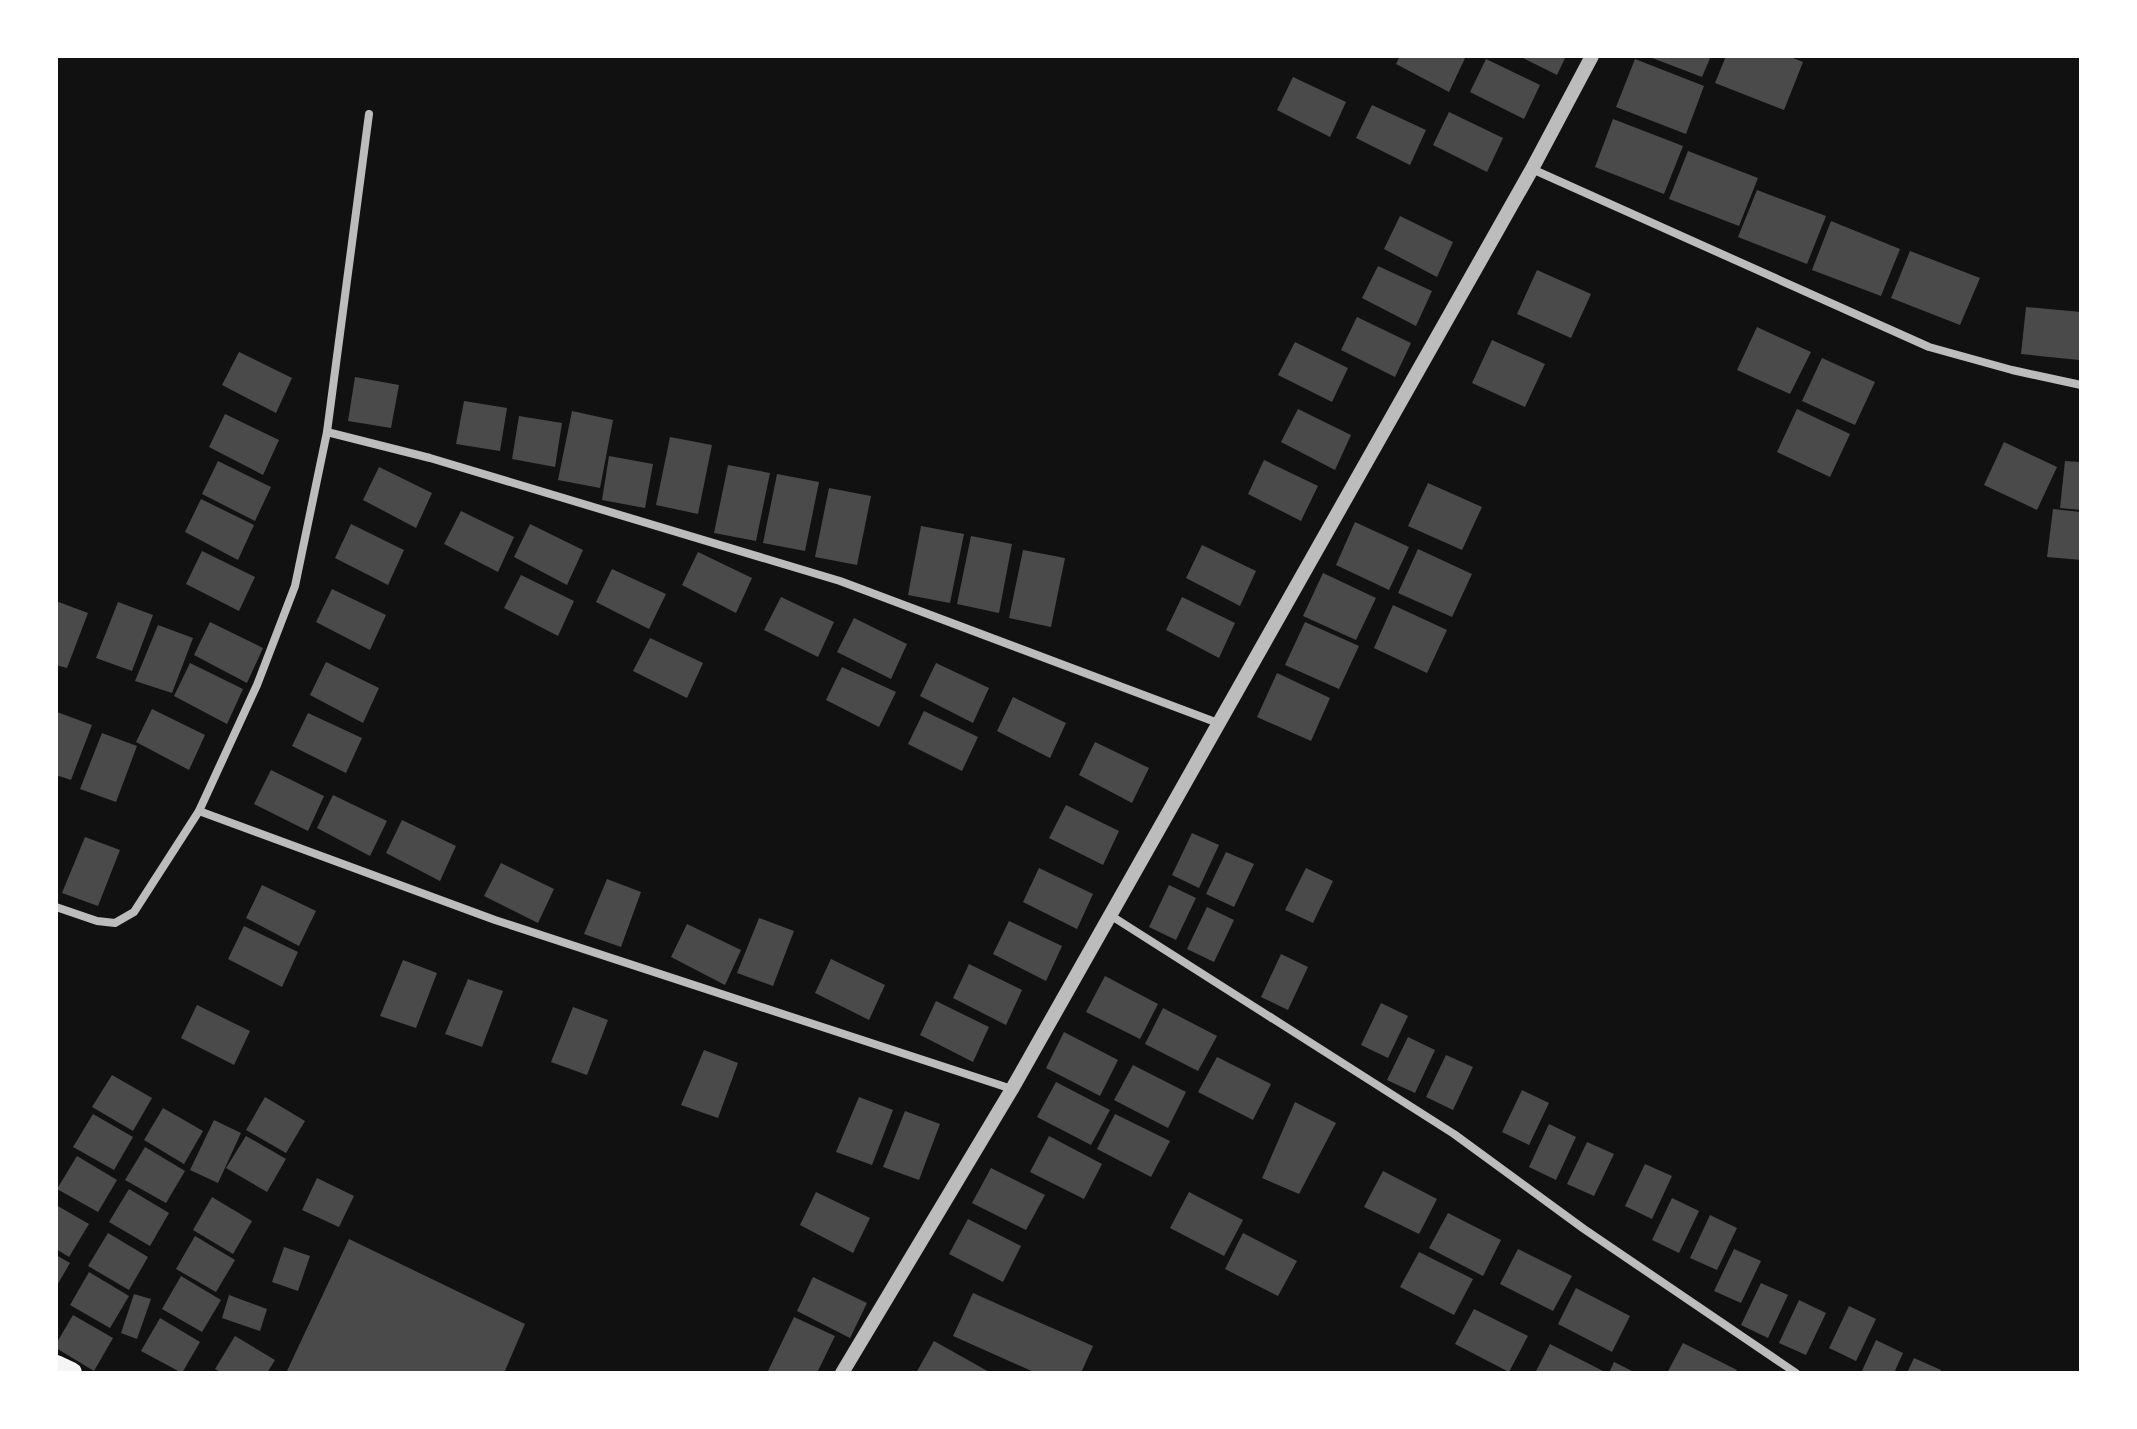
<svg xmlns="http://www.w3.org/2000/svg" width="2137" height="1429" viewBox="0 0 2137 1429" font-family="'Roboto Serif',serif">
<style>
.building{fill:#4a4a4a}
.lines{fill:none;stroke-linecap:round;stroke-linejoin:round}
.minor{stroke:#bcbcbc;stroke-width:8}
.tertiary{stroke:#bcbcbc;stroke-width:14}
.trunk{stroke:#f5f5f5;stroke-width:22}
</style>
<rect width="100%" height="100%" fill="#111"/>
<g class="building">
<polygon points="1400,56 1466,56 1449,92 1396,64"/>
<polygon points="1519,56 1566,56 1557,75"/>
<polygon points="1647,56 1711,56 1702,77"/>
<polygon points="1726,56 1788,56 1803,62 1784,110 1715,83"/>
<polygon points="1486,59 1540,85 1524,119 1470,92"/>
<polygon points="1635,59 1704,86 1686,134 1616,107"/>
<polygon points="1293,77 1346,102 1330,137 1277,110"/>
<polygon points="1372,105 1426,130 1410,165 1356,138"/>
<polygon points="1449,112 1503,138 1487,172 1433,145"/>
<polygon points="1613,119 1683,146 1664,194 1595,167"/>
<polygon points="1688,151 1758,178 1739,226 1669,199"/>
<polygon points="1757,190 1826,216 1807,264 1738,237"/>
<polygon points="1400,216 1453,242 1437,277 1384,249"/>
<polygon points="1831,221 1900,249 1881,296 1812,270"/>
<polygon points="1910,251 1980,278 1960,325 1891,298"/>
<polygon points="1378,266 1432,291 1416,326 1362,298"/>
<polygon points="1537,270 1591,294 1571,338 1517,314"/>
<polygon points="2026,307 2081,312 2079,360 2021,354"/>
<polygon points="1357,317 1411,343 1395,377 1341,350"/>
<polygon points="1757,327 1811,352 1790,394 1737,370"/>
<polygon points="1492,340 1545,364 1525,407 1472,383"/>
<polygon points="1295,342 1348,368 1332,402 1278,375"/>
<polygon points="239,352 292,378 276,413 222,385"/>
<polygon points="1822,358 1875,382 1855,425 1802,401"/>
<polygon points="355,377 399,385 391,428 348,421"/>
<polygon points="464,401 507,408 500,451 456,444"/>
<polygon points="1298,409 1351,435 1335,470 1281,442"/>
<polygon points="1797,409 1850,434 1830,477 1777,452"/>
<polygon points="572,411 613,420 600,488 558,480"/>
<polygon points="225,414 279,440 263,475 209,447"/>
<polygon points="519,416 562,423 555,467 512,459"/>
<polygon points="670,437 712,445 698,514 656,505"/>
<polygon points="2004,442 2057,467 2037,510 1984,485"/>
<polygon points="609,456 653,464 645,508 602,500"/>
<polygon points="1264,460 1318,486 1301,521 1248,494"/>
<polygon points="218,461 271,487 255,521 202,494"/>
<polygon points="2065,461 2081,462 2081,510 2060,508"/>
<polygon points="728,465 770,473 756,541 714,533"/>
<polygon points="379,467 432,493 416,528 363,500"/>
<polygon points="777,474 819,482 805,551 763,543"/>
<polygon points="1428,483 1482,507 1462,550 1408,526"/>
<polygon points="829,488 871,496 857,565 815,557"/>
<polygon points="201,499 254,525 238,560 185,532"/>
<polygon points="2053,509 2081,512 2081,560 2047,557"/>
<polygon points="461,511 514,537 498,572 444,544"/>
<polygon points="1355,522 1409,547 1389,590 1336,565"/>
<polygon points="351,524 404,550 388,585 335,558"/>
<polygon points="530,524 583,550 567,585 514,557"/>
<polygon points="921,526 964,534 950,603 908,595"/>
<polygon points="971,536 1012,544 999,613 957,604"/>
<polygon points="1202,545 1256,571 1240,606 1186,578"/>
<polygon points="1418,549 1472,574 1452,617 1398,593"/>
<polygon points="1023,550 1065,558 1051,627 1009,618"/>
<polygon points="202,551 255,577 239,611 186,584"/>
<polygon points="698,552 752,578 736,613 682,585"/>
<polygon points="612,569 666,594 649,629 596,602"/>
<polygon points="1323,573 1376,598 1356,640 1303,616"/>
<polygon points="521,575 574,601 558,636 504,608"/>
<polygon points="332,589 386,615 370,650 316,622"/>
<polygon points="781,597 834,622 818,657 764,630"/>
<polygon points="1182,597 1235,623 1219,658 1166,630"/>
<polygon points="56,601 88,613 67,668 56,665"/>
<polygon points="118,602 153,615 132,671 96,658"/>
<polygon points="1393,605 1447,630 1427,673 1374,648"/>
<polygon points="854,618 907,644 891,679 837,652"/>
<polygon points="210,622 263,648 247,683 194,655"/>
<polygon points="1305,622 1359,646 1339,689 1285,665"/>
<polygon points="158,625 193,638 172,693 135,681"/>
<polygon points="650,638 703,663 687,698 633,671"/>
<polygon points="326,662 379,688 363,723 310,695"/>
<polygon points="190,663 243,689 227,724 174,696"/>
<polygon points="936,663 989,688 973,723 920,696"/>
<polygon points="842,667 896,692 879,727 826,700"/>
<polygon points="1277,673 1330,698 1311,741 1257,717"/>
<polygon points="1013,697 1066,723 1050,758 997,731"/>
<polygon points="152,709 205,735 189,770 136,742"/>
<polygon points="924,711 978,737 962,771 908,744"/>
<polygon points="57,712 92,725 71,780 56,775"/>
<polygon points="308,713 362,738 346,773 292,746"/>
<polygon points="102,733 137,746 116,802 80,789"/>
<polygon points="1095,742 1149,768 1132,803 1079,775"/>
<polygon points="271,770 324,796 308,831 254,804"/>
<polygon points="333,795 387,821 370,856 317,828"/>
<polygon points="1066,805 1119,831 1103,865 1049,838"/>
<polygon points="402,820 456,846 440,881 386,853"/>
<polygon points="1192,833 1219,845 1199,888 1172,875"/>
<polygon points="85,837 120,850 98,906 62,893"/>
<polygon points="1226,852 1254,864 1234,907 1206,894"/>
<polygon points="501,863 554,889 538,923 484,896"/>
<polygon points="1039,868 1093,894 1077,929 1023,902"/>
<polygon points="1306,868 1333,881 1313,923 1285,910"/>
<polygon points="607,879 641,892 621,947 584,934"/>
<polygon points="262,885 316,911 299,946 246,918"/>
<polygon points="1169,885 1196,898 1176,940 1149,927"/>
<polygon points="1207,907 1234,920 1214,962 1187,949"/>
<polygon points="759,918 794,931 773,986 737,973"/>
<polygon points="1009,921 1062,946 1046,981 993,954"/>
<polygon points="687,924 741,950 725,985 671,957"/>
<polygon points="244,926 298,952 282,987 228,959"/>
<polygon points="1281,954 1308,967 1288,1010 1261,997"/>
<polygon points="831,959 885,985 869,1020 815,993"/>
<polygon points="403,960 437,973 416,1028 380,1016"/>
<polygon points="969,964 1022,990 1006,1025 953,998"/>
<polygon points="1105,976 1158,1004 1140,1039 1086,1012"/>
<polygon points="468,979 503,991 482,1047 445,1034"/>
<polygon points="936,1001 989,1027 973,1062 920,1035"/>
<polygon points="1381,1003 1408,1016 1388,1058 1361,1045"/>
<polygon points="197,1005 250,1031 234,1065 181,1038"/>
<polygon points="573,1007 608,1020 587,1075 551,1062"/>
<polygon points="1163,1008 1217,1036 1198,1071 1145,1044"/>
<polygon points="1064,1032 1118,1060 1100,1096 1046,1068"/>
<polygon points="1408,1037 1435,1050 1415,1093 1387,1080"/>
<polygon points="704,1050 738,1063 718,1118 681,1105"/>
<polygon points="1446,1055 1473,1067 1453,1110 1426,1097"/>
<polygon points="1217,1057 1271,1084 1253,1120 1198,1092"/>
<polygon points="1133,1065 1186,1092 1168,1128 1114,1100"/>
<polygon points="112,1075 152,1098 133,1131 92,1107"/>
<polygon points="1056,1082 1110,1110 1091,1145 1037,1117"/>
<polygon points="1522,1090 1549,1103 1529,1145 1502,1132"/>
<polygon points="265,1097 305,1121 286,1153 246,1130"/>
<polygon points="859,1097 893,1110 872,1165 836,1152"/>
<polygon points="1295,1102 1336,1123 1299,1194 1262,1178"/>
<polygon points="163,1108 203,1131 184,1164 144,1140"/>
<polygon points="905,1111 940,1124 919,1180 883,1167"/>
<polygon points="93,1114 133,1137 114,1170 73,1147"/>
<polygon points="1115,1114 1170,1141 1151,1177 1097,1149"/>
<polygon points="214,1120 241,1133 218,1183 190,1170"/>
<polygon points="1549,1124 1576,1137 1556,1180 1529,1167"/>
<polygon points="246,1136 286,1159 267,1192 226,1168"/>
<polygon points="1049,1136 1102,1164 1084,1199 1030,1172"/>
<polygon points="1587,1142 1614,1154 1594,1196 1567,1184"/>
<polygon points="145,1147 185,1171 166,1203 125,1180"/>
<polygon points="77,1156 117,1180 98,1212 57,1189"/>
<polygon points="1645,1164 1672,1176 1652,1219 1625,1206"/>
<polygon points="991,1168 1045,1195 1026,1230 972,1203"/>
<polygon points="1383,1171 1437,1199 1419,1234 1364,1207"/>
<polygon points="317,1178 354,1196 339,1227 302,1210"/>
<polygon points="129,1189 169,1213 150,1246 109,1222"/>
<polygon points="816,1192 870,1218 853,1253 800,1225"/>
<polygon points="1189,1192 1243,1220 1224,1256 1170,1228"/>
<polygon points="212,1197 252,1221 233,1254 193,1230"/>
<polygon points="1672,1198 1699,1211 1679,1253 1652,1240"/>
<polygon points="56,1205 89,1224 69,1257 56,1249"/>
<polygon points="1448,1213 1501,1240 1483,1276 1429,1248"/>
<polygon points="1710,1215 1737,1228 1717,1270 1690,1258"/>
<polygon points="968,1219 1021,1246 1003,1282 949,1254"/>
<polygon points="108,1233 148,1257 129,1290 88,1266"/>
<polygon points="1243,1233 1297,1261 1278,1296 1225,1269"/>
<polygon points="195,1236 235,1260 216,1292 176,1269"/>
<polygon points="349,1239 525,1324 504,1373 286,1373"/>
<polygon points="284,1247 310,1256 298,1291 272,1282"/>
<polygon points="1518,1249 1572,1276 1553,1311 1500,1284"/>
<polygon points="1734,1249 1761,1261 1741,1303 1714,1291"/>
<polygon points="1419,1252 1473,1279 1454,1315 1400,1287"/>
<polygon points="56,1255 70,1263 56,1287"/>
<polygon points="89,1272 129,1296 110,1328 70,1305"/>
<polygon points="181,1276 221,1300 202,1332 162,1309"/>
<polygon points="813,1277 867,1303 850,1338 797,1311"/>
<polygon points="1761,1283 1788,1295 1768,1338 1741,1325"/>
<polygon points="1576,1288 1630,1316 1612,1352 1558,1324"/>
<polygon points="973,1293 1093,1346 1081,1373 1036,1373 953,1336"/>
<polygon points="134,1294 151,1299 137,1339 121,1333"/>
<polygon points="229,1295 267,1309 260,1331 222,1318"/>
<polygon points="1799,1300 1826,1313 1806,1355 1779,1343"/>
<polygon points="1849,1306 1876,1319 1856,1361 1829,1348"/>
<polygon points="1474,1309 1528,1336 1509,1372 1455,1344"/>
<polygon points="73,1315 113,1338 94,1371 56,1348 56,1344"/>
<polygon points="794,1317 835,1336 817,1373 767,1373"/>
<polygon points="160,1318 200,1342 182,1373 141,1351"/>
<polygon points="235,1336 275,1360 267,1373 222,1373 215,1369"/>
<polygon points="1876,1340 1903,1353 1894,1373 1861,1373"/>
<polygon points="934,1341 991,1373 916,1373"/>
<polygon points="1683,1343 1737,1370 1735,1373 1667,1373"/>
<polygon points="1550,1344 1607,1373 1535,1373"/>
<polygon points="1914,1358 1941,1370 1940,1373 1907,1373"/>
<polygon points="1614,1362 1636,1373 1609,1373"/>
</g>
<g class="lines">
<g class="minor">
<polyline points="1532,169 1929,347 2012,370 2081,385"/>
<polyline points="327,432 430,458 840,581 1218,723"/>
<polyline points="199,811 495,920 1012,1089"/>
<polyline points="56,907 97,921 115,923 134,912 199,811 257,685 295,586 327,432 369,114"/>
<polyline points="1110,915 1454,1134 1584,1229 1796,1373"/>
</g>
<polyline class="tertiary" points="842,1373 1012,1089 1532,169 1592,56"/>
<polyline class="trunk" points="56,1366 71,1373"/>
</g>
<rect width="2137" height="1429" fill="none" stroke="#ffffff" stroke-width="116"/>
</svg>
